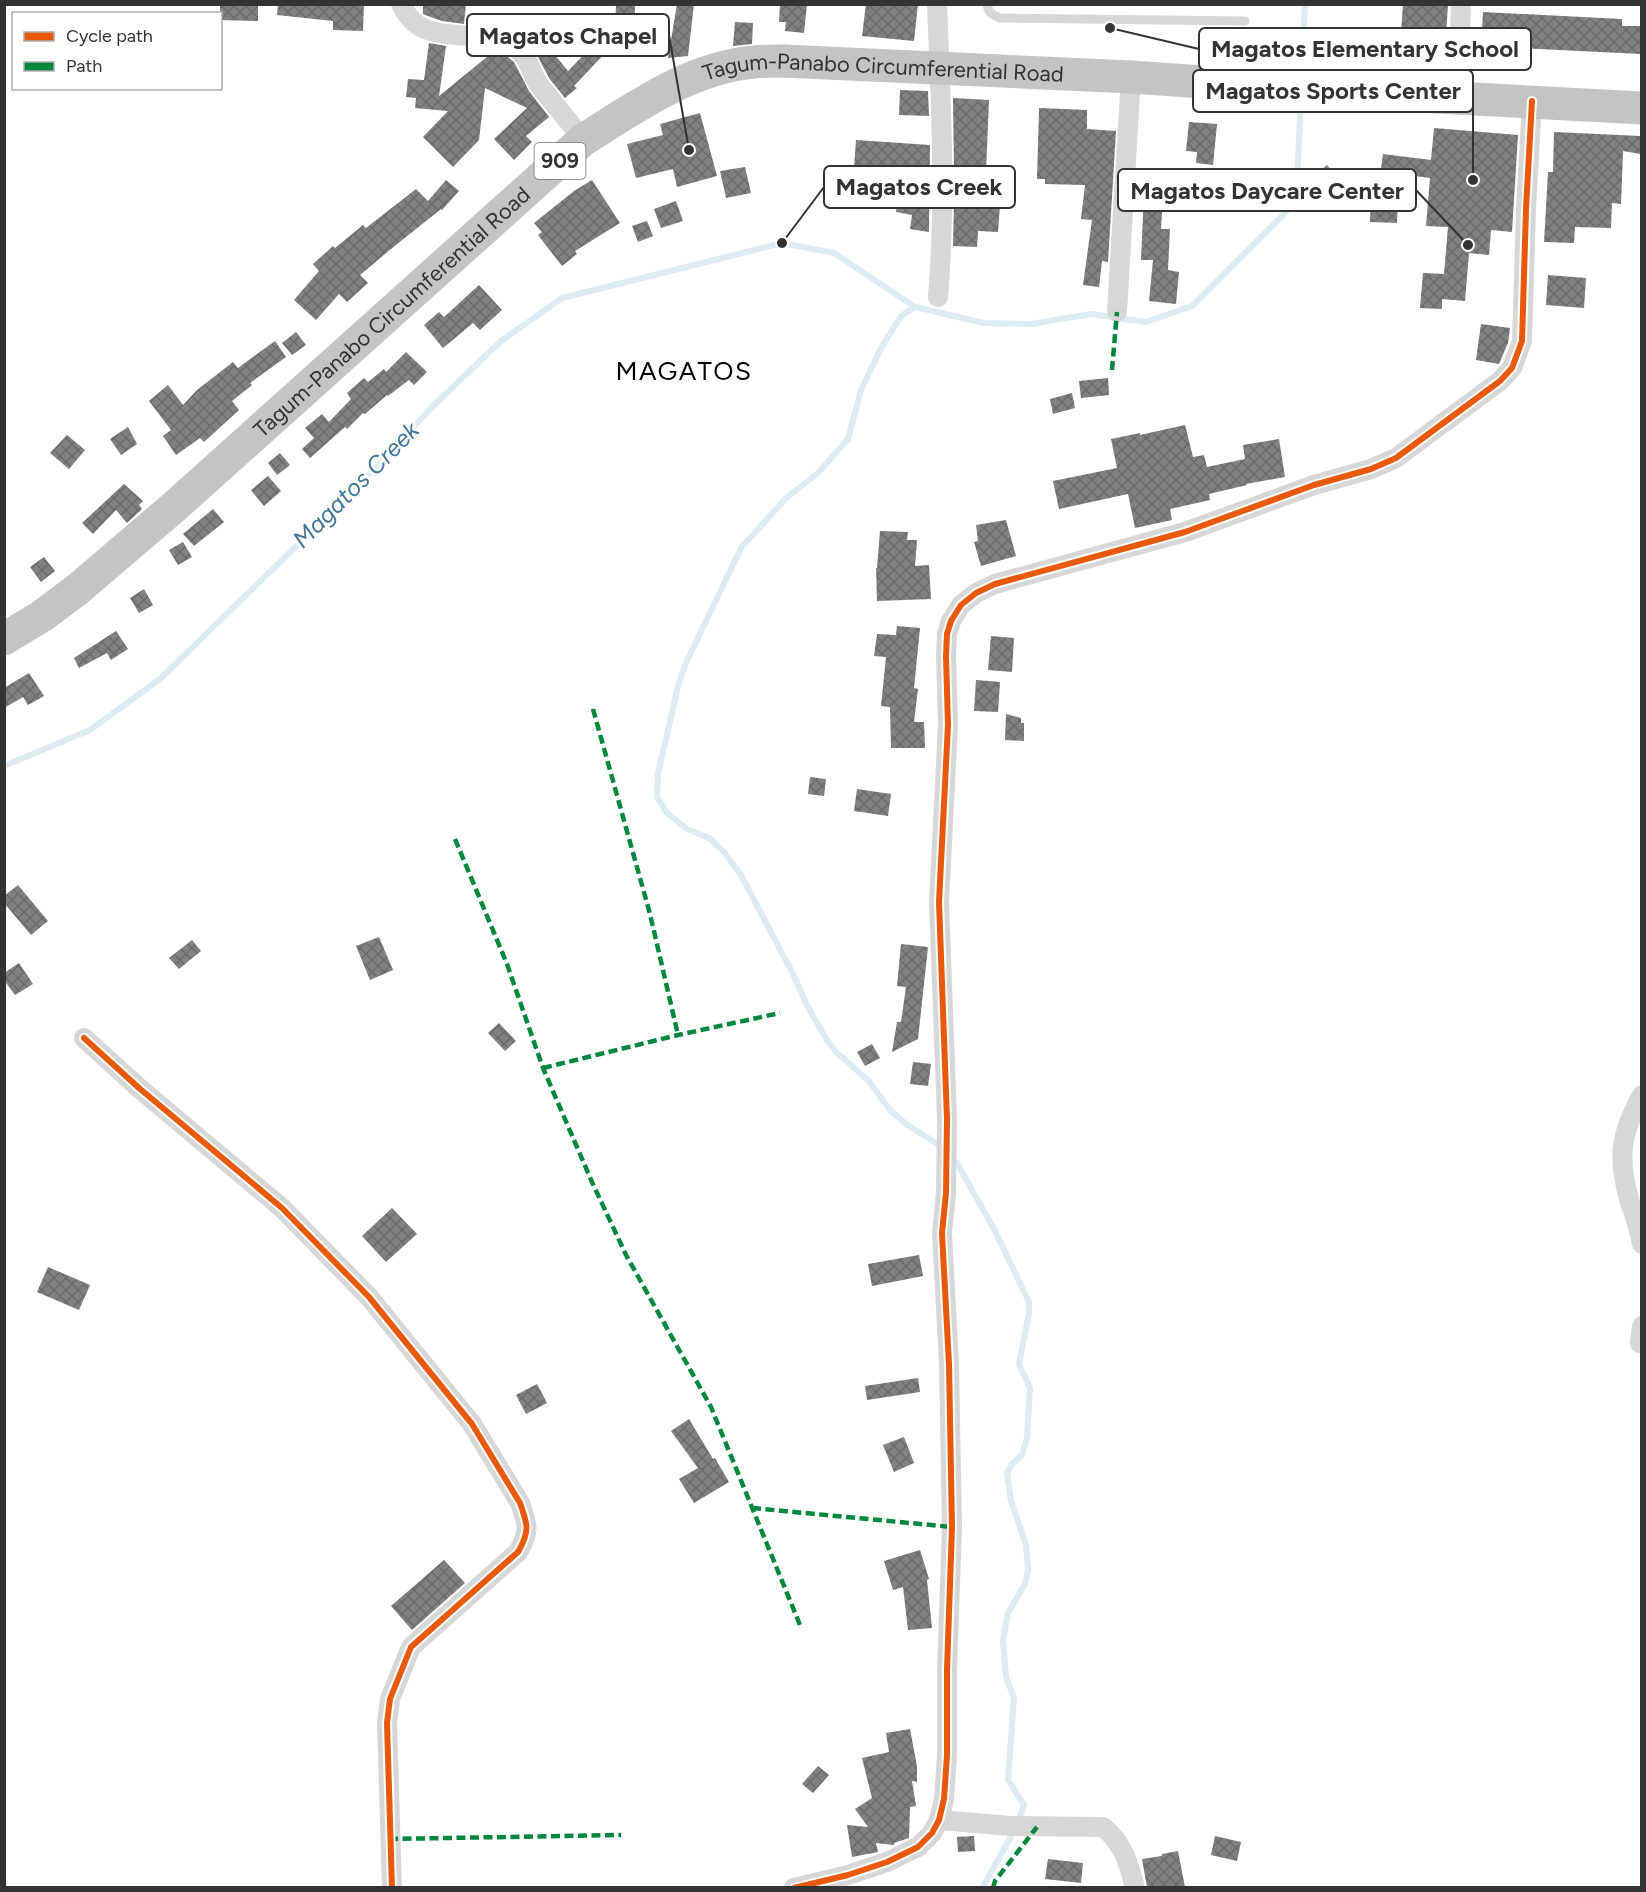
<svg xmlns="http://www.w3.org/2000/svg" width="1646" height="1892" viewBox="0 0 1646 1892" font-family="Figtree,sans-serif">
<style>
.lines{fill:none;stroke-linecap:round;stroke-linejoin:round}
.stream{stroke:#ddebf3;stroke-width:6}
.building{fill:url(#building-cross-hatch)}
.lane{stroke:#d7d7d7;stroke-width:9}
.street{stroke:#d7d7d7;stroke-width:20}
.highway{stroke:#c4c4c4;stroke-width:33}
.quiet{stroke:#00873e;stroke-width:4.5;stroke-dasharray:9 4.5;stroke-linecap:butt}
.cycleway-casing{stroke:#fff;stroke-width:10}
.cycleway{stroke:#e8590c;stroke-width:6}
.labels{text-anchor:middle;stroke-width:6;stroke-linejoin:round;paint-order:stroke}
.shield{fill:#fff;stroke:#707070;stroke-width:1.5}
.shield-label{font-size:21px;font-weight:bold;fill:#333}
.street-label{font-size:22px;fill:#333;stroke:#fff}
.water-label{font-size:24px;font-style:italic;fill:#3f7597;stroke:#fff}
.quarter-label{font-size:26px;letter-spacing:1.5px;fill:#000;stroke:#fff}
.leader{fill:none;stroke:#333;stroke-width:2}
.callout-dot{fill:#333;stroke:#fff;stroke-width:2}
.callout{fill:#fff;stroke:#333;stroke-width:2}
.callout-label{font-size:24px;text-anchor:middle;font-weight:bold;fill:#333}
</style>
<defs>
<pattern id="building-cross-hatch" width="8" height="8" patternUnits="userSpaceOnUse" patternTransform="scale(1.5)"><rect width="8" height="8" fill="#818181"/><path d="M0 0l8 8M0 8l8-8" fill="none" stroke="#6a6a6a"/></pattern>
</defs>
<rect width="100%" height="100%" fill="#fff"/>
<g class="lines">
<g class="stream">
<polyline points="1301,78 1305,4"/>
<polyline points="915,307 901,316 881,348 861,390 848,439 817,474 786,498 741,548 686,663 679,682 658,774 657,797 667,813 687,829 709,838 724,852 741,875 792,972 808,1007 827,1040 836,1052 868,1080 890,1110 906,1124 939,1145"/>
<polyline points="4,766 90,730 160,679 358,486 432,407 501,341 562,298 782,243 834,253 915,307 984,323 1031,324 1091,314 1146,322 1192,306 1296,202 1301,97"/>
<polyline points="957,1163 995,1231 1029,1302 1029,1313 1019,1364 1030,1388 1027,1438 1022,1455 1012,1464 1007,1473 1011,1501 1026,1545 1028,1570 1025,1584 1008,1613 1003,1641 1006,1677 1014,1698 1008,1780 1024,1805 1016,1828 982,1888"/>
</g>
</g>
<g class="building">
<polygon points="220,4 258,4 258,21 220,20"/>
<polygon points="278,4 364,4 363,31 333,30 333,21 277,15"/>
<polygon points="423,4 466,4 464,24 442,21 425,15 423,14"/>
<polygon points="677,4 694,4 688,56 668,58"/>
<polygon points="780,4 807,4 804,33 785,31 786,22 779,22"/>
<polygon points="866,4 918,4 914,41 862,36"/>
<polygon points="1403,4 1448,4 1446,37 1401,34"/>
<polygon points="616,5 635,6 634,32 615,31"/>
<polygon points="1483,12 1622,19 1622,26 1641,26 1641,54 1481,46"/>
<polygon points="735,22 753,23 752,44 733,46"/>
<polygon points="598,40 608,50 574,86 577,88 565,98 549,78 535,51 541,46 555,55 568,71"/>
<polygon points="429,43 446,46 439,96 493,52 508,57 514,62 529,91 549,117 526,136 532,142 514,160 494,139 527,108 485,88 479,140 453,167 423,137 448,111 415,108 416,98 406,97 408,79 424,80"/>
<polygon points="900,90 928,91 929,116 899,115"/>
<polygon points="953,98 989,100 986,172 954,171"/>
<polygon points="1039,108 1087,110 1087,129 1116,131 1108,262 1102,261 1099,287 1083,285 1092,220 1081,219 1085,185 1045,184 1045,179 1037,179"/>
<polygon points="700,113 717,176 677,187 673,169 636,178 627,144 663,135 660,124"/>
<polygon points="1189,122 1217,124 1213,165 1196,163 1197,152 1186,151"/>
<polygon points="1434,128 1518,135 1512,232 1491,230 1489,255 1469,253 1465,301 1442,299 1442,309 1420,308 1423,273 1444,274 1448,227 1426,226 1430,178 1399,174 1397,223 1370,222 1371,192 1378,192 1383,154 1431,160"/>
<polygon points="1554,132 1641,136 1641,154 1623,151 1621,204 1612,203 1611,228 1575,227 1574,243 1544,242 1548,172 1553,172"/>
<polygon points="856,140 930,145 929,232 910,229 912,215 896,212 900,185 853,181"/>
<polygon points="1327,165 1337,177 1319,192 1309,180"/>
<polygon points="745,167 751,193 726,198 720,171"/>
<polygon points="446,180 459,191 442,210 441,209 391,249 360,275 368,283 347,302 339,294 316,320 294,300 319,271 313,264 333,246 335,248 363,225 366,228 416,189 428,201"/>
<polygon points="592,180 620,223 575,251 577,254 562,266 538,235 542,232 534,223 574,191"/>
<polygon points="1144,193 1163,195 1161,229 1170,229 1168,270 1179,272 1176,304 1149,301 1153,260 1141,260"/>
<polygon points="676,201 683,221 661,228 654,209"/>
<polygon points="954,202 1000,206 998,232 978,231 977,247 953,246"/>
<polygon points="647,221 653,236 638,242 632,226"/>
<polygon points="1548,275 1586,278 1584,308 1546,305"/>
<polygon points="479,285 502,310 480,330 473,323 443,348 424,325 439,312 444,317"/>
<polygon points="1481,324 1510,328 1508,343 1499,364 1476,360"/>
<polygon points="296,332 306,345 292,355 282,343"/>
<polygon points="275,341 286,357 250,383 252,385 232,401 239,410 204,442 200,438 176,455 163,436 171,430 149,401 168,385 183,405 197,390 233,362 238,368"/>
<polygon points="406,352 427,372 414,385 409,380 388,396 387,395 365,414 363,413 347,429 345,427 310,458 302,449 314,438 305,428 322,414 329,422 351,399 347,393 364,378 368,382 384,369 386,372"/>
<polygon points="1108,378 1109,395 1081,398 1079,381"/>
<polygon points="1072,393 1075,408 1053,414 1050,399"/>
<polygon points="1185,425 1193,457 1204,455 1207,467 1245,459 1243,445 1279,439 1285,477 1246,484 1247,485 1209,494 1210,500 1170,509 1172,520 1135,528 1128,494 1059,509 1053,481 1117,468 1111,439 1140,433 1140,435"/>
<polygon points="128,427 137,444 121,455 110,439"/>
<polygon points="67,435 85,450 69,469 50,453"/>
<polygon points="280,453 290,465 277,475 268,463"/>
<polygon points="268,476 281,491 264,506 251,490"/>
<polygon points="124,484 143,501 139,505 142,509 127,523 116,510 93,534 82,523"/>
<polygon points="213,509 224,522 194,546 183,534"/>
<polygon points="1006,520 1016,556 981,566 974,542 978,541 976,525"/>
<polygon points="880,531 908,532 907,540 917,540 915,566 929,565 931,599 877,601 876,568 877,568"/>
<polygon points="183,542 192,557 178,565 169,550"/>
<polygon points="44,557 55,571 41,582 30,567"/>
<polygon points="144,589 153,605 139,613 130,598"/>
<polygon points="897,626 920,628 914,688 918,689 914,722 924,722 925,748 891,748 890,707 881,706 886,657 874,656 877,634 896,635"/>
<polygon points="116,631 128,649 111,660 107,653 79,668 74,658"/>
<polygon points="991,636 1014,638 1012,672 988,670"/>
<polygon points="29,673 44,696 28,705 23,697 4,708 4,688"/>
<polygon points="976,680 1000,682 998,712 974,711"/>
<polygon points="1006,714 1021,718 1021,723 1024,723 1024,741 1005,740"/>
<polygon points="810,777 826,779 824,796 808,794"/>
<polygon points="857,789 891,794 888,816 854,811"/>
<polygon points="18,885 48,921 31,935 4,903 4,896"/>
<polygon points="379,937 393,970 370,980 356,946"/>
<polygon points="192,940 201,951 179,969 169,958"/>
<polygon points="901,944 928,947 918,1039 892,1052 897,1022 901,1022 906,987 897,986"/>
<polygon points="19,963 33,984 15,995 4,980 4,973"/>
<polygon points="499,1023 516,1041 505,1051 488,1033"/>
<polygon points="872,1044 880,1058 865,1066 857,1052"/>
<polygon points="913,1062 931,1064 928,1086 910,1084"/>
<polygon points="392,1208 417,1234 386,1262 362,1236"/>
<polygon points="919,1255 923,1276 872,1286 868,1264"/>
<polygon points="48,1267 90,1285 79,1310 37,1292"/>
<polygon points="918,1378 920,1392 867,1400 865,1386"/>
<polygon points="537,1384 547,1403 526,1414 516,1395"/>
<polygon points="689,1419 713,1459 715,1458 729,1482 694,1503 679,1479 698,1468 671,1431"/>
<polygon points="904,1437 914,1463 894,1472 883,1445"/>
<polygon points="920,1550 929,1579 927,1580 932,1628 908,1630 903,1587 893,1590 884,1561"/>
<polygon points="444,1560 465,1583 412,1630 391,1606"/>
<polygon points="910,1729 917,1766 917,1782 912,1781 916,1806 910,1807 909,1838 894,1843 894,1845 876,1843 878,1852 852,1857 847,1825 868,1827 855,1809 872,1798 862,1758 889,1752 886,1733"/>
<polygon points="818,1766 829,1775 813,1793 802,1784"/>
<polygon points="974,1836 975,1851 958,1852 957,1837"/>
<polygon points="1215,1836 1241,1842 1237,1861 1211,1855"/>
<polygon points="1178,1851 1185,1887 1147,1887 1142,1859 1162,1856 1162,1854"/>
<polygon points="1048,1859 1083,1863 1081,1883 1045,1879"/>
</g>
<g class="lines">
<path class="lane" d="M 987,4 C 988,13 993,15 1000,18 L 1245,21"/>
<g class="street">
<path d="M 401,4 C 405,12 411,21 419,26 C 443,40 487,31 514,47 C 529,56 530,72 539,85 C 554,104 569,121 583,140"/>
<path d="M 937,4 C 941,102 946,200 938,297"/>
<polyline points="1458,98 1461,4"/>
<polyline points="1117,312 1131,77"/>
<path d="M 84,1038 L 139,1088 L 282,1208 L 369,1297 L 472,1424 L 520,1503 C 528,1525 530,1531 518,1552 L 411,1647 L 390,1699 L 387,1723 L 392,1888"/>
<path d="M 1642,1095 C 1621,1133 1617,1156 1629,1199 C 1634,1213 1639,1228 1642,1244"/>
<polyline points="1640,1343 1642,1326"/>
<path d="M 939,1820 L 1011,1826 L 1103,1827 C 1123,1843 1129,1863 1135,1888"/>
<polyline points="794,1888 848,1875 887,1862 918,1847 932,1833 939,1820 944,1799 947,1755 947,1670 952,1527 949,1364 942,1233 946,1193 947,1119 939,902 948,725 946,656 947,634 951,621 961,605 976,593 995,584 1185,532 1314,485 1371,469 1396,458 1500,381 1512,368 1522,341 1526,209 1532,101"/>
</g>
<path class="highway" id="s1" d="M 4,639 L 42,616 L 78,589 L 174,507 L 583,140 C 636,107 691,67 755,62 C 764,61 774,61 783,61 L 1131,77 L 1363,93 L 1642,108"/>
<g class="quiet">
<polyline points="1112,370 1117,312"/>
<polyline points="593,709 650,914 678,1035"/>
<polyline points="455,839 507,964 543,1068 592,1182 626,1255 711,1407 800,1625"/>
<polyline points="543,1068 678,1035 780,1013"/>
<polyline points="752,1508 952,1527"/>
<polyline points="389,1839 621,1835"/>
<polyline points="993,1888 995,1881 1037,1827"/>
</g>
<defs>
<g id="cycleway">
<path d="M 84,1038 L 139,1088 L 282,1208 L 369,1297 L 472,1424 L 520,1503 C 528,1525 530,1531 518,1552 L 411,1647 L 390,1699 L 387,1723 L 392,1888"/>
<polyline points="794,1888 848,1875 887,1862 918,1847 932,1833 939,1820 944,1799 947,1755 947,1670 952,1527 949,1364 942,1233 946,1193 947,1119 939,902 948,725 946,656 947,634 951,621 961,605 976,593 995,584 1185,532 1314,485 1371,469 1396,458 1500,381 1512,368 1522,341 1526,209 1532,101"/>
</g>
</defs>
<use href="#cycleway" class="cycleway-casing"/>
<use href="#cycleway" class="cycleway"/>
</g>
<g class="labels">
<rect class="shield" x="534.5" y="143" width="51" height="36" rx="4.5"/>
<g class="shield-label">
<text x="560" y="168">909</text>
</g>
<g class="street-label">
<text dy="8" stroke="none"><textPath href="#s1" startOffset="1084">Tagum-Panabo Circumferential Road</textPath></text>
<text dy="8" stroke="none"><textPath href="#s1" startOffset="508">Tagum-Panabo Circumferential Road</textPath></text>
</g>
<g class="water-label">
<text transform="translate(356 485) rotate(-45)" y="8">Magatos Creek</text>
</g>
<g class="quarter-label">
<text x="684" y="380">MAGATOS</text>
</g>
</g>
<path class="leader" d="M689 150L669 35M1110 28L1199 49M1473 180L1473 91M782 243L824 187M1468 245L1416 190"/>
<g class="callout-dot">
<circle cx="689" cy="150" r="6"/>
<circle cx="1110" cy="28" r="6"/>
<circle cx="1473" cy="180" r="6"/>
<circle cx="782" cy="243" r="6"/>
<circle cx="1468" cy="245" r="6"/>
</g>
<g class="callout">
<rect x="467" y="14" width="202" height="42" rx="6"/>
<rect x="1199" y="28" width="332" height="42" rx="6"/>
<rect x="1193" y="70" width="280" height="42" rx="6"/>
<rect x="824" y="166" width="191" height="42" rx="6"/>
<rect x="1118" y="169" width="298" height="42" rx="6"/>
</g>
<g class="callout-label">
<text x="568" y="44">Magatos Chapel</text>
<text x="1365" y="57">Magatos Elementary School</text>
<text x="1333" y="99">Magatos Sports Center</text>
<text x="919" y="195">Magatos Creek</text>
<text x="1267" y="199">Magatos Daycare Center</text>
</g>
<rect width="1646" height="1892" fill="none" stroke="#333333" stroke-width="12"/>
<rect x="12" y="12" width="210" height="78" fill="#ffffff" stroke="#adadad" stroke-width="1.5"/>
<rect x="24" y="32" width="30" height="9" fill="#e8590c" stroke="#adadad" stroke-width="1.5"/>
<text x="66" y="42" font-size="18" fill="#333333">Cycle path</text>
<rect x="24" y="62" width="30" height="9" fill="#00873e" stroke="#adadad" stroke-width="1.5"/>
<text x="66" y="72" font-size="18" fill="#333333">Path</text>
</svg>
